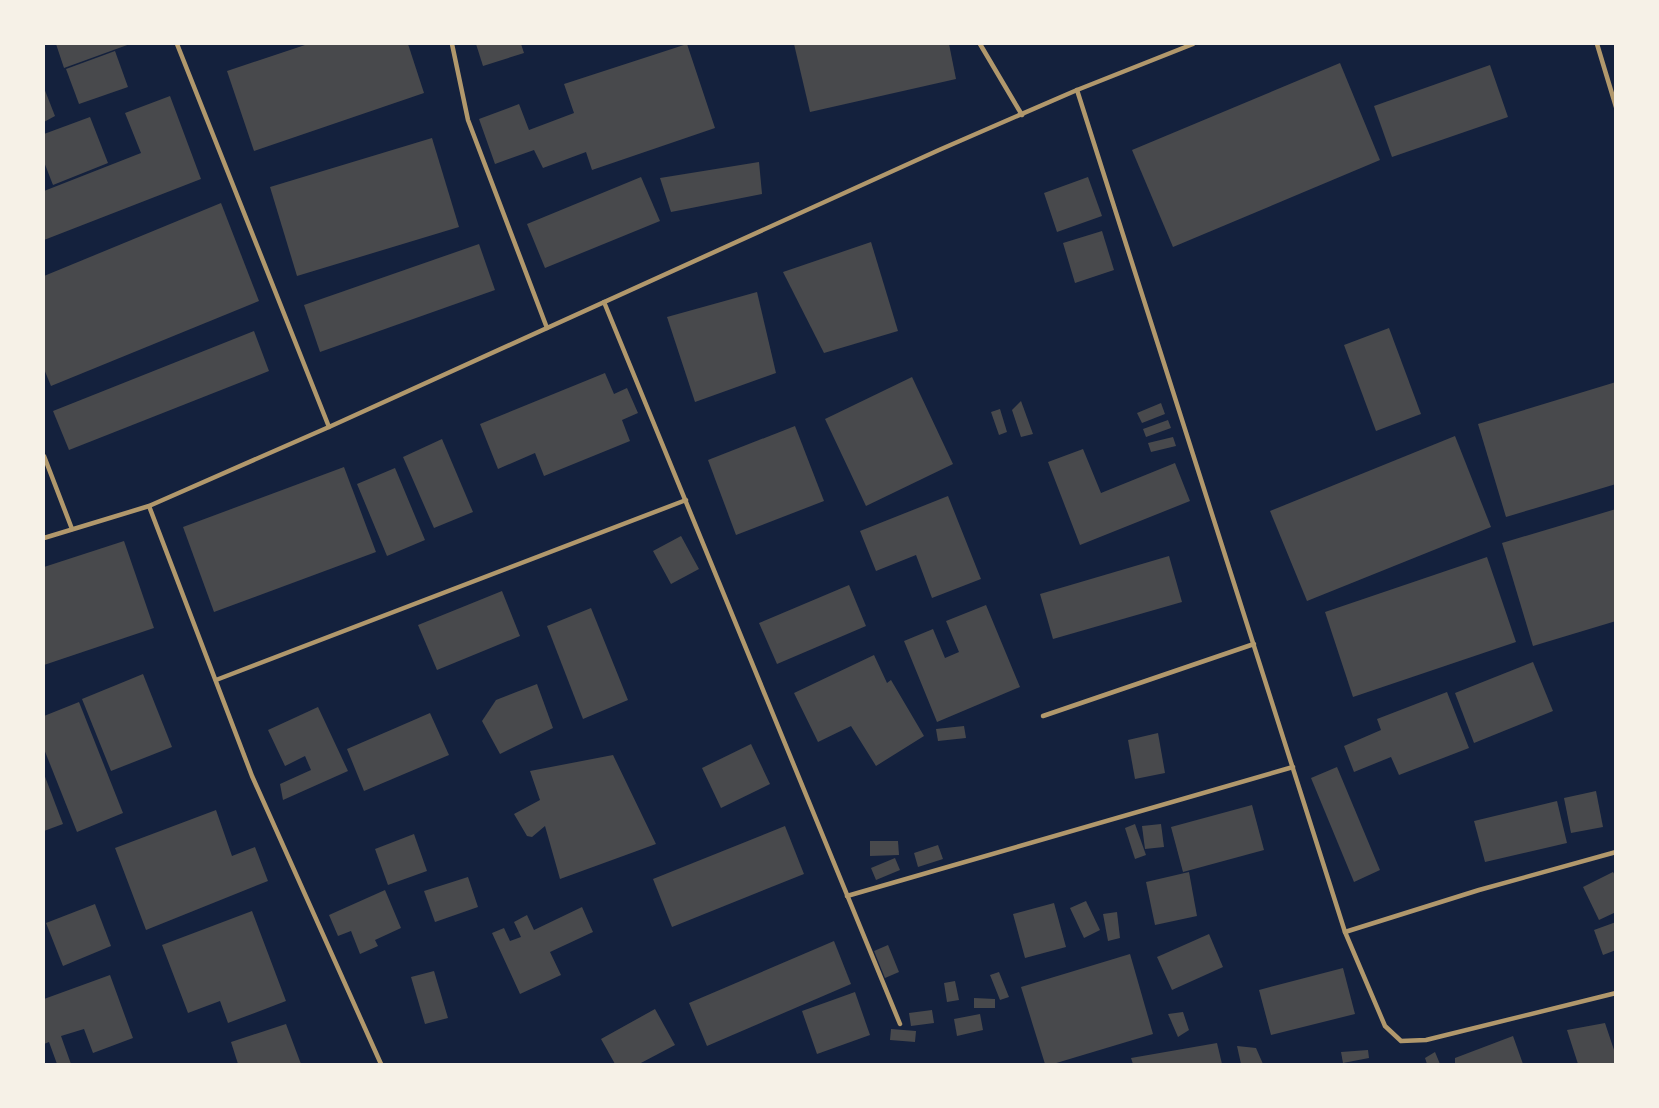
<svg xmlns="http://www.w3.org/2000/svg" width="1659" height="1108" viewBox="0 0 1659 1108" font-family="'Open Sans',sans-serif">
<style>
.building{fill:#48494c}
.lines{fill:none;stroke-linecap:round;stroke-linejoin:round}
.service{stroke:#b1986c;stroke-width:4.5}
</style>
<rect width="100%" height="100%" fill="#14213d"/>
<g class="building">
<polygon points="56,44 130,44 64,68"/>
<polygon points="308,44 408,44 424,93 254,151 227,71"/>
<polygon points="476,44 521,44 524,53 483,66"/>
<polygon points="687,44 715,128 592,170 586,152 543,168 534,150 495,164 479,119 519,104 529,130 574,113 564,84"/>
<polygon points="794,44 949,44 956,79 810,112"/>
<polygon points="115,51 128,87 79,104 66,69"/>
<polygon points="1340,63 1380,160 1173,247 1132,150"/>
<polygon points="1490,65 1508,117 1392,157 1374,106"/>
<polygon points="44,88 55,116 44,122"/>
<polygon points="170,96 201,179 44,240 44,191 141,153 125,113"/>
<polygon points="90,117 108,163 53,185 44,162 44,134"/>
<polygon points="432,138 459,227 297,276 270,187"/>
<polygon points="759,162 762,194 671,212 660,178"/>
<polygon points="641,177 660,221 545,268 527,224"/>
<polygon points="1088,177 1102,216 1057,232 1044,193"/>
<polygon points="221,203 259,301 51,386 44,369 44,276"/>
<polygon points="1102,231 1114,270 1075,283 1063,243"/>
<polygon points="871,242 898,331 824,353 783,272"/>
<polygon points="479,244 495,290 320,352 304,305"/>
<polygon points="757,292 776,373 695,402 667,317"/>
<polygon points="1389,328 1421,414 1376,431 1344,345"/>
<polygon points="254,331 269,371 69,450 53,411"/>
<polygon points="605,373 614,394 627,388 638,413 622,420 630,441 544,476 535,453 498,469 480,424"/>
<polygon points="912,377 953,464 866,506 825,419"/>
<polygon points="1616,382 1616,484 1506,517 1478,424"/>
<polygon points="1021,401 1033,434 1021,437 1012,410"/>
<polygon points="1161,403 1165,414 1142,423 1137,413"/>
<polygon points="1000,409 1007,432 999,435 991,412"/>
<polygon points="1168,420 1171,428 1146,437 1143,429"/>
<polygon points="795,426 824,501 736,535 708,460"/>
<polygon points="1455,436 1491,527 1307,601 1270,511"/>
<polygon points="1173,437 1176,446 1151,452 1148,443"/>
<polygon points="442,439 473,512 434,528 403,457"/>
<polygon points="1083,449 1101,493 1175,463 1190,501 1080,545 1048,462"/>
<polygon points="344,467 376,552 214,612 183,527"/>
<polygon points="395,468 425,540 387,556 357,484"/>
<polygon points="948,496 981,579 932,598 916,555 876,571 860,531"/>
<polygon points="1616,509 1616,621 1533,646 1502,543"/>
<polygon points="681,536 699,569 671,584 653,551"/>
<polygon points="124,541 154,628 44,665 44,567"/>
<polygon points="1169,556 1182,602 1053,639 1040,594"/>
<polygon points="1487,557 1516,642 1353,697 1325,612"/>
<polygon points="849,585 866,626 777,664 759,623"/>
<polygon points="502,591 520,636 437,670 418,625"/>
<polygon points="986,605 1020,687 937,722 904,641 933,629 945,658 959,652 946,621"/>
<polygon points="591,608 628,700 583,719 547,626"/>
<polygon points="874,655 887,683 891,680 924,736 876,766 851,726 818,742 794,693"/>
<polygon points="1533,662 1553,711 1474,743 1455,693"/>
<polygon points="143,674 172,747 111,771 82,699"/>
<polygon points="537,684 553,728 500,754 482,721 496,700"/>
<polygon points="1447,692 1469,748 1399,775 1391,757 1354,772 1344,746 1381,730 1377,719"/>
<polygon points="79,702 123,813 77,832 44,749 44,716"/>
<polygon points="318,707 348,771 283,800 280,784 311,770 305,756 285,766 268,730"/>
<polygon points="430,713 449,755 364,791 347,749"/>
<polygon points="964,726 966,738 938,741 936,729"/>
<polygon points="1158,733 1165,773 1135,779 1128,740"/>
<polygon points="751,744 770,784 721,808 702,768"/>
<polygon points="613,755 656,844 560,879 545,826 532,837 527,836 514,814 540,800 530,771"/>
<polygon points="1337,767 1380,870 1354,882 1311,778"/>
<polygon points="44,774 63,824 44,831"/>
<polygon points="1596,791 1603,827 1571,833 1564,798"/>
<polygon points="1557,801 1567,843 1485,862 1474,821"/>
<polygon points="1252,805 1264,850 1183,872 1171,827"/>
<polygon points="216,810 232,856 255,847 268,881 146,930 115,848"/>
<polygon points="1135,824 1146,855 1135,859 1125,828"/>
<polygon points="1161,824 1164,847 1145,849 1142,826"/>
<polygon points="785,826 804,874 672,927 653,879"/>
<polygon points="414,834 427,871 388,885 375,849"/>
<polygon points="870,841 898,841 899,855 870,856"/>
<polygon points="938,845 943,859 918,867 914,853"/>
<polygon points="895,858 900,870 876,880 871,868"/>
<polygon points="1189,872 1197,916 1155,925 1146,882"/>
<polygon points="1613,872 1616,877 1616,912 1599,920 1583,887"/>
<polygon points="468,877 478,907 435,922 424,891"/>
<polygon points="385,890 401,928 375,940 378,946 360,954 351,931 338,936 329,915"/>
<polygon points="1086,901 1100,930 1084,938 1070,908"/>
<polygon points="1054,903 1066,947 1025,958 1013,914"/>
<polygon points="95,904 111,946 63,966 46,923"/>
<polygon points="582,907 593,932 550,952 561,975 520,994 492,933 504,928 510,941 521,937 514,922 527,915 534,930"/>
<polygon points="252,911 286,1001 228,1023 220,1001 188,1013 162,945"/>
<polygon points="1117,912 1120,938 1108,941 1103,914"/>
<polygon points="1616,922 1616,950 1603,955 1594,930"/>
<polygon points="1209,934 1223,967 1172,990 1157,957"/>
<polygon points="834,941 851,984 707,1046 689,1003"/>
<polygon points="888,945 899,972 885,978 874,951"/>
<polygon points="1130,954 1153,1034 1053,1064 1045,1064 1021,987"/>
<polygon points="1343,968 1355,1014 1271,1035 1259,990"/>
<polygon points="434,971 448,1018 425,1024 411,977"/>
<polygon points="999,972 1009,997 1000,1000 990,975"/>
<polygon points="110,975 133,1038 93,1053 84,1029 61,1036 71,1064 57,1064 49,1042 44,1044 44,999"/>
<polygon points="955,981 959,1000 947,1002 944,983"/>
<polygon points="855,992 870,1035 817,1054 802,1011"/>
<polygon points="974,998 995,999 995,1008 974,1008"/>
<polygon points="655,1009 675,1045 639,1064 615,1064 601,1039"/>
<polygon points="932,1010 934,1023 911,1026 909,1013"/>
<polygon points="1183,1012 1189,1030 1178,1037 1168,1014"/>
<polygon points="980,1014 983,1030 957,1036 954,1019"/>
<polygon points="1605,1023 1616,1056 1616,1064 1578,1064 1567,1030"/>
<polygon points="286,1024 301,1064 238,1064 231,1042"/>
<polygon points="891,1029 916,1031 915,1042 890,1040"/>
<polygon points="1513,1036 1523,1064 1455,1064 1455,1058"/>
<polygon points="1217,1043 1222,1064 1133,1064 1131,1058"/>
<polygon points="1237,1046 1256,1048 1263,1064 1241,1064"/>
<polygon points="1368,1050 1369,1058 1343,1063 1341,1052"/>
<polygon points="1435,1052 1440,1064 1427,1064 1425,1058"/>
</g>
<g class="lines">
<g class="service">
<polyline points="177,44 329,427"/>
<polyline points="452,44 468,120 547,328"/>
<polyline points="980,44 1022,115"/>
<polyline points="1597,44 1616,107"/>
<polyline points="1077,90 1345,932 1385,1026 1401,1041 1426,1040 1616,993"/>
<polyline points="604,302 900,1024"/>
<polyline points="44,456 72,529"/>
<polyline points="149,506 252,776 381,1064"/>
<polyline points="44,538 149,506 329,427 939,150 1077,90 1193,44"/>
<polyline points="216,680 686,500"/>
<polyline points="1043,716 1254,644"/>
<polyline points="847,896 1293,767"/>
<polyline points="1345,932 1479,890 1616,852"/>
</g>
</g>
<rect width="1659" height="1108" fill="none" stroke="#f6f1e7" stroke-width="90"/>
</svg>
